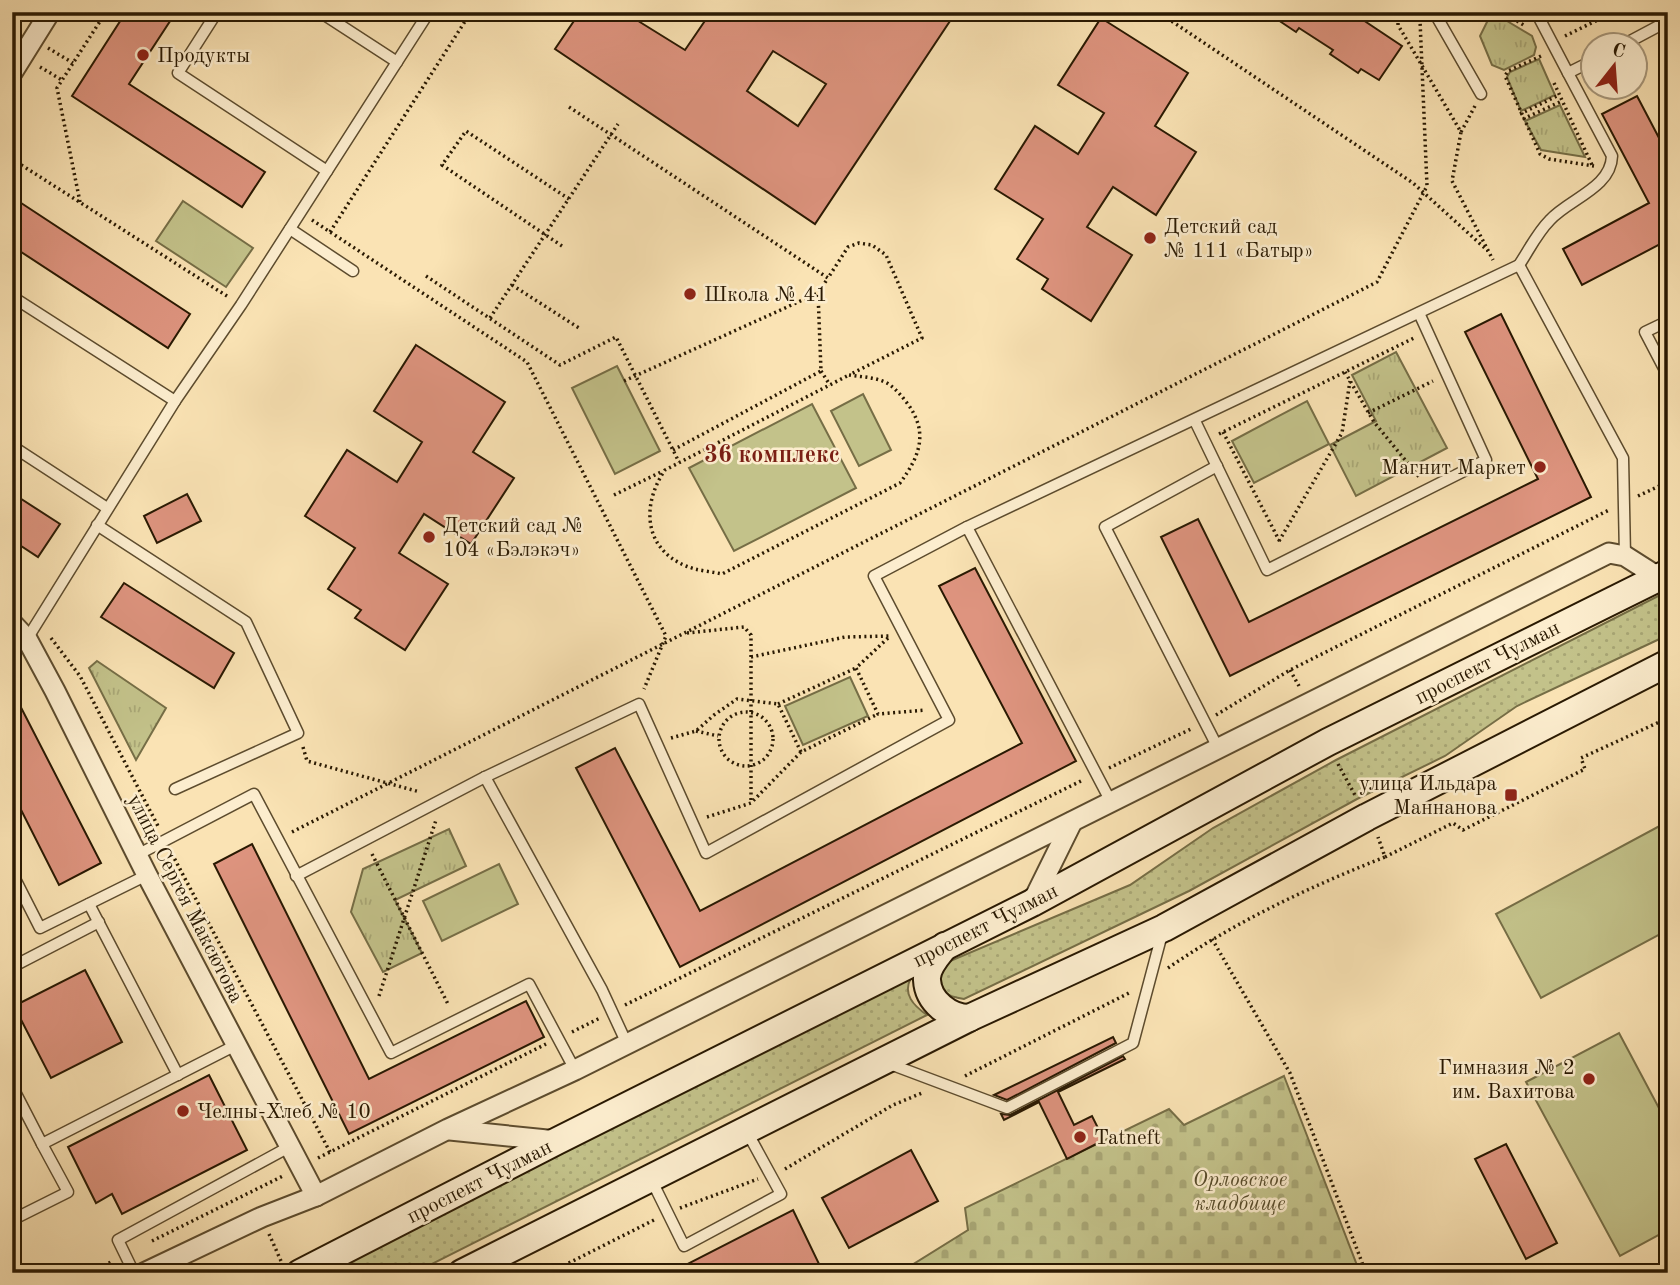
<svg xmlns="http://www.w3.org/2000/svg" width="1680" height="1285" viewBox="0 0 1680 1285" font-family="'Old Standard TT',serif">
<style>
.grass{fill:url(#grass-dots);stroke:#766e46;stroke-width:2}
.cemetery{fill:url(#cemetery-stones);stroke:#766e46;stroke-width:2}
.park{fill:url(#park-tufts);stroke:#766e46;stroke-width:2}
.pitch{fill:#c3c28a;stroke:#766e46;stroke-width:2}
.building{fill:#de947f;stroke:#291902;stroke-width:2;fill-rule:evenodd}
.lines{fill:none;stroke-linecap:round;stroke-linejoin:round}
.service-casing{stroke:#5d4c2e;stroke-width:13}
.minor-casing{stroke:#5d4c2e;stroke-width:23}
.secondary-casing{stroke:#291902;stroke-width:30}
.path{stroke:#291902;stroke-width:3.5;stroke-dasharray:2 3.5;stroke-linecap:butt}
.service{stroke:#fcedce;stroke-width:10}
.minor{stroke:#fcedce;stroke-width:19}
.secondary{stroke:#fcedce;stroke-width:26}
.poi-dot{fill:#8f2418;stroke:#fcedce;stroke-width:2.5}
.labels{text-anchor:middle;stroke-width:5;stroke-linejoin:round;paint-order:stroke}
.poi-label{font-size:21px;fill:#291902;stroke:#fcedce;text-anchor:start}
.street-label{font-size:21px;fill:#291902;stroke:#fcedce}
.park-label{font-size:21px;font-style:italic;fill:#574c2b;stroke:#fcedce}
.quarter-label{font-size:24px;font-weight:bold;fill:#7a1f14;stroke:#fcedce}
</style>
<defs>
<pattern id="grass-dots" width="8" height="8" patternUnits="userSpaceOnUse" patternTransform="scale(1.75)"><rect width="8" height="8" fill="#c3c28a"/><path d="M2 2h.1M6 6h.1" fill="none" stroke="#a8a675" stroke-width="1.8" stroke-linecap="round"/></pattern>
<pattern id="cemetery-stones" width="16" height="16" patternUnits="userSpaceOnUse" patternTransform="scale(1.75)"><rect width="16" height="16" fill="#c3c28a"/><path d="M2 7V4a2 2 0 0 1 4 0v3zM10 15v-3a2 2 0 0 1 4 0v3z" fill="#a8a675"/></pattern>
<pattern id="park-tufts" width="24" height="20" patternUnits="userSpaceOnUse" patternTransform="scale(1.75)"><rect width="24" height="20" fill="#c3c28a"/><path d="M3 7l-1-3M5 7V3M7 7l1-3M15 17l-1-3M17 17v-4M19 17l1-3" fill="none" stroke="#a8a675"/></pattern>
</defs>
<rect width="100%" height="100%" fill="#fae3b4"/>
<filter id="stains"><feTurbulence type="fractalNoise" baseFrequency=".00286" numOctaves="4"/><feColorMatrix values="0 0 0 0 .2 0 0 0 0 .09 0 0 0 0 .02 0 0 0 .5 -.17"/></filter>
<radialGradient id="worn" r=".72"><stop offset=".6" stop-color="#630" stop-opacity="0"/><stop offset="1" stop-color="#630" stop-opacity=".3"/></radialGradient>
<g class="grass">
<path d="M 1668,591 L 1668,635 L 1517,706 L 1445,756 L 1357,799 L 1189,891 L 964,999 C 942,996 943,992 938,972 L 943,964 L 1130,885 L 1213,828 L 1336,760 Z"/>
<path d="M 911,978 C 902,994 914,1006 927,1015 L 414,1273 L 323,1273 Z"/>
</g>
<polygon class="cemetery" points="1284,1076 1360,1273 899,1273 968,1230 965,1208 1169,1109 1184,1125"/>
<g class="park">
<polygon points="1492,12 1532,36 1536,47 1534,55 1504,70 1492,65 1480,36"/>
<polygon points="1539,59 1555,95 1521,111 1507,77 1510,72"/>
<polygon points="1560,105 1585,157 1541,150 1525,121"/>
<polygon points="1396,352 1447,448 1356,496 1330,445 1376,421 1352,375"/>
<polygon points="97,661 166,708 136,760 89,668"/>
<polygon points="449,829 466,866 395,900 422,953 383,972 351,912 363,869"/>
</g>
<g class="pitch">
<polygon points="183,201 253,248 226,287 156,241"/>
<polygon points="617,366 660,451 615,474 572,388"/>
<polygon points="863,394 891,450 859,466 831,411"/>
<polygon points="1307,401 1329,444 1254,483 1232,441"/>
<polygon points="812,404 856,488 734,551 689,468"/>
<polygon points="850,677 868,716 803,745 785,706"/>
<polygon points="1667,822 1668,930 1541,998 1496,914"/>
<polygon points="499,864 518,904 442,941 423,901"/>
<polygon points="1619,1033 1668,1125 1668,1230 1620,1256 1526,1082"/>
</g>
<g class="building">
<polygon points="126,12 176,12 129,84 265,172 242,207 72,96"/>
<path d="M 580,12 L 639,12 L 635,19 L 685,50 L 711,12 L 956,12 L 815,224 L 555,49 ZM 773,51 L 826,84 L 798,126 L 747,91 Z"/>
<polygon points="1266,12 1351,12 1402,46 1379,80 1361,69 1358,73 1330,54 1333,50 1299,28 1296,32"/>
<polygon points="1101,18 1188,73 1155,126 1196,152 1156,215 1113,187 1087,227 1132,255 1091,321 1042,289 1048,279 1017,259 1043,219 995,189 1035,126 1078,154 1104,113 1058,85"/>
<polygon points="1637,96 1668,155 1668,240 1582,285 1563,249 1649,203 1602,114"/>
<polygon points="12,197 190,314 168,348 12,246"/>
<polygon points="1501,314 1591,497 1230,676 1161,537 1198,519 1249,622 1538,479 1465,332"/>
<polygon points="416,345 505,402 473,452 514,478 471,544 424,514 399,553 448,584 405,650 355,618 361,610 328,589 355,548 305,516 347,450 397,482 422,442 374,411"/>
<polygon points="12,493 60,524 38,557 12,540"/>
<polygon points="187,494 201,521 157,543 144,516"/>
<polygon points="975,568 1076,761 680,967 576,768 615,748 700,911 1022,743 939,586"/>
<polygon points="124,583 234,653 214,688 101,617"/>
<polygon points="12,690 101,863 59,885 12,792"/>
<polygon points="252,844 369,1079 526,1001 544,1037 349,1134 214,864"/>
<polygon points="85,970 122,1042 51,1078 14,1006"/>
<polygon points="1113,1037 1116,1043 1007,1100 994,1095"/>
<polygon points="1123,1056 1125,1059 1058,1092 1074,1125 1092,1116 1104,1140 1067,1159 1039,1102 1004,1120 1001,1114 1010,1115"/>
<polygon points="209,1075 247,1150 122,1214 112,1194 96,1203 68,1147"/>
<polygon points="1506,1144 1557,1243 1526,1259 1475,1159"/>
<polygon points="911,1150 938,1201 849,1248 822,1198"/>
<polygon points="793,1210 820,1266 807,1273 670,1273"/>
</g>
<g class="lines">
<defs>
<g id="service">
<polyline points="217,12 178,73 327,171"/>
<polyline points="320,12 397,62"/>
<polyline points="1434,12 1481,94"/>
<polyline points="1536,12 1568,73"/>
<polyline points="1621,46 1668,21"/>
<polyline points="290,229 353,271"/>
<path d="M 1519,265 C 1529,250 1537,233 1550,220 C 1569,199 1611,188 1612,156 L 1568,73 L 1592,61"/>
<polyline points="12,311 19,301 175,401"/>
<polyline points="1668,321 1645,332 1668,376"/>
<polyline points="1195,421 1267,570 1486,460 1419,313"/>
<polyline points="12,446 107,508"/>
<polyline points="1217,466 1105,527 1218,748"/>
<polyline points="97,525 246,622 298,733 175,789"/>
<polyline points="967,527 1519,265 1623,458 1625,556"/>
<polyline points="27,639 175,401 241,305 429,12"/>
<polyline points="485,777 602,990 627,1044"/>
<polyline points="137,855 254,794 391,1053 529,984 575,1070"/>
<polyline points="12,873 40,928 147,875"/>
<polyline points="296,876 485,777 639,704 706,853 949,720 874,576 967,527 1111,802"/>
<polyline points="89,904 178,1075"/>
<polyline points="12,967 99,922"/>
<polyline points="890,1064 1007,1108 1133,1043 1162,934"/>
<polyline points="12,1086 42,1144"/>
<polyline points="651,1179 684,1246 781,1194 746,1130"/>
<polyline points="12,1220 68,1192 42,1144 236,1045"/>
<polyline points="134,1273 118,1240 289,1147"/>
</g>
<g id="minor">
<polyline points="12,73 50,12"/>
<polyline points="12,623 27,639 55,691 147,875 316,1196"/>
<polyline points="1032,903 1072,822"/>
<polyline points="450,1130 557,1141"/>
<polyline points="144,1273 262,1217 316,1196 448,1129 575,1070 1609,553 1625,556 1658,577"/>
</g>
<g id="secondary">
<path d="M 945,946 C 937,956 926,967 927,980 C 928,1002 950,1018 969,1018"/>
<polyline points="300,1273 557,1141 1032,903 1328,742 1668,573"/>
<polyline points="462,1273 969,1018 1164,928 1367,817 1668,663"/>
</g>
</defs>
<use href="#service" class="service-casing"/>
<use href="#minor" class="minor-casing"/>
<use href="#secondary" class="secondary-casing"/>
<g class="path">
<polyline points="1158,12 1413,183 1488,251"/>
<polyline points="1398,12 1398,25 1461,132 1452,181 1493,260"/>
<polyline points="1503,12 1525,26"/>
<polyline points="1453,16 1475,12"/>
<polyline points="1565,36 1614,12"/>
<polyline points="48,48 73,63"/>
<polyline points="1541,56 1508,71 1505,76 1540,154 1549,159 1594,166"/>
<polyline points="40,67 62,80"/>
<polyline points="1554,83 1592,165"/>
<polyline points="569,107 828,278 848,247 859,243 872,245 886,255 922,338 851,374"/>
<polyline points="1520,114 1559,95"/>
<polyline points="1523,119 1562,101"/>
<polyline points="1461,132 1475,106"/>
<polyline points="12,159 230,298"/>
<polyline points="80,202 57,88 106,12"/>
<polyline points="312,220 527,362 666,636 644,689"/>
<polyline points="330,232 471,12"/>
<polyline points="562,246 442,165 466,131 569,199"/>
<polyline points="426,276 560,365 616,337 679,462"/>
<polyline points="512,285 579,328"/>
<polyline points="490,318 618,124"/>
<polyline points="821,371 830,385"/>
<polyline points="1345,372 1374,422 1420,478"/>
<path d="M 849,375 C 862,377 875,377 887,383 C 895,388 901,395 907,403 C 929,432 920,456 900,483 L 722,574 C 713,572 703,571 695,569 C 645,555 639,508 665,470 Z"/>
<polyline points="624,381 818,293 828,278"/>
<polyline points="1368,413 1433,381"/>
<polyline points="1223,432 1280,542"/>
<polyline points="1219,434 1416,337"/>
<polyline points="673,450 821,371 818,293"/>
<polyline points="614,495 663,471"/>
<polyline points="1638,496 1668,482"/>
<polyline points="1279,541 1342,433 1350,381"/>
<polyline points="687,633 744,627 751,635 751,803"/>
<polyline points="51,638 80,676 159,828"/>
<polyline points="888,638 856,668 878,714 926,710"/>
<polyline points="751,657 845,637 890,636"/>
<polyline points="1290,670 1299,686"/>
<polyline points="778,704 856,668"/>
<circle cx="746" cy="739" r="27"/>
<polyline points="1216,715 1290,670 1609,510"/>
<polyline points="696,731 718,736"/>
<polyline points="671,738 696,731 714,715 737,699 778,704 801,752"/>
<polyline points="303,747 307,761 420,792"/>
<polyline points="1338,764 1356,797"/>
<polyline points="1109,768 1191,729"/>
<polyline points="707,817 751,803 801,752 878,714"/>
<polyline points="292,832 1377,282 1427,186 1420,20"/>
<polyline points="172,854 330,1152"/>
<polyline points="372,854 449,1006"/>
<polyline points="1385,857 1453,823 1463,830 1585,769 1581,758 1668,718"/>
<polyline points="1212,939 1290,1073 1366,1273"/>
<path d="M 1168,968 C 1235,922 1309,887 1385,857 L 1378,837"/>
<polyline points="379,996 436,820"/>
<polyline points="625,1005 1083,780"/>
<polyline points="572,1032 600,1018"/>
<polyline points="965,1076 1129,993"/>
<polyline points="318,1158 546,1044"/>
<polyline points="785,1169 893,1105 922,1093"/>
<polyline points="680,1208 758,1179"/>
<polyline points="269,1234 281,1261"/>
<polyline points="152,1241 283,1176"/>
<polyline points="89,1273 111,1262"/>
<polyline points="549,1273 654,1220"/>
</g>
<use href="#service" class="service"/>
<use href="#minor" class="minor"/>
<use href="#secondary" class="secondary"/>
</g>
<g class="poi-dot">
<circle cx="143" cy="55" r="7"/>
<circle cx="1150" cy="238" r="7"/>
<circle cx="690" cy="294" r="7"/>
<circle cx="1540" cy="467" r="7"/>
<circle cx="429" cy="537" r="7"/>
<rect x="1504" y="788" width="14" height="14" rx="3.5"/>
<circle cx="1589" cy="1079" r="7"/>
<circle cx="183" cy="1111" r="7"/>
<circle cx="1080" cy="1137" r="7"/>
</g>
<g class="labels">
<g class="poi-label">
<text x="157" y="62">Продукты</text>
<text x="1164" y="233">Детский сад<tspan x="1164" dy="24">№ 111 «Батыр»</tspan></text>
<text x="704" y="301">Школа № 41</text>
<text x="1526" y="474" text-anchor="end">Магнит Маркет</text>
<text x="443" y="532">Детский сад №<tspan x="443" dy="24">104 «Бэлэкэч»</tspan></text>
<text x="1497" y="790" text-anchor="end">улица Ильдара<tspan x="1497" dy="24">Маннанова</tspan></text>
<text x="1575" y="1074" text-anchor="end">Гимназия № 2<tspan x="1575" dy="24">им. Вахитова</tspan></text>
<text x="197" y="1118">Челны-Хлеб № 10</text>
<text x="1094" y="1144">Tatneft</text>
</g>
<g class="street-label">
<text transform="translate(1487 662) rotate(-27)" y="7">проспект Чулман</text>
<text transform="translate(186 898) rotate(63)" y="7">улица Сергея Максютова</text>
<text transform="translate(985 925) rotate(-27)" y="7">проспект Чулман</text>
<text transform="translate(479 1181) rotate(-27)" y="7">проспект Чулман</text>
</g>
<g class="park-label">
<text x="1240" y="1186">Орловское<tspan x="1240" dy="24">кладбище</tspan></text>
</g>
<g class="quarter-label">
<text x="772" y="462">36 комплекс</text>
</g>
</g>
<rect width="1680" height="1285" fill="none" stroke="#fae3b4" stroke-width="42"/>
<rect x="14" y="14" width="1652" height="1257" fill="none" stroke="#291902" stroke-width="3.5"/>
<rect x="21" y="21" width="1638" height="1243" fill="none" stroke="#291902" stroke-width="2"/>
<g transform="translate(1614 66) rotate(17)"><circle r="33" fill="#fcedce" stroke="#a8987c" stroke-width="2"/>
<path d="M0-5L12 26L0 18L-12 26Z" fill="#8f2418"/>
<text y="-10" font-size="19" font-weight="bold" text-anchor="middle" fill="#291902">С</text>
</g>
<rect width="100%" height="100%" filter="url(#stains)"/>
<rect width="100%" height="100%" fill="url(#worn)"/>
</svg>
